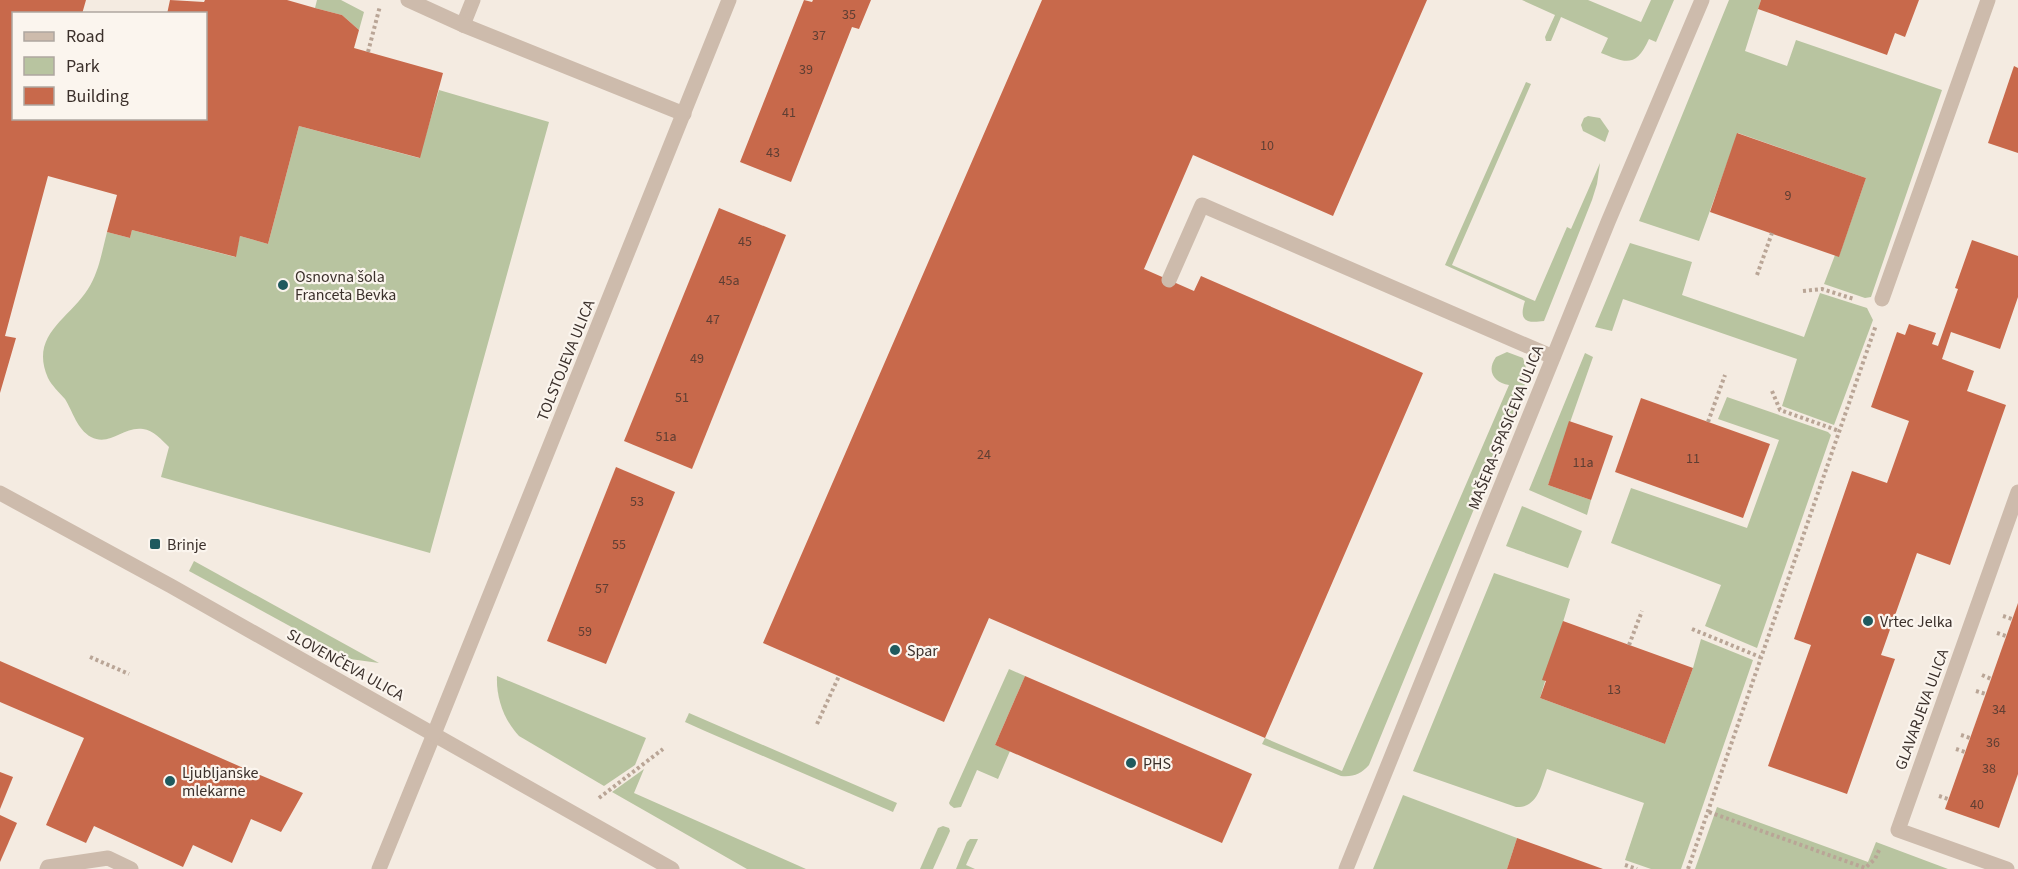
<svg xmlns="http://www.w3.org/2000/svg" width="2018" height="869" viewBox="0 0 2018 869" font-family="'Source Sans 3',sans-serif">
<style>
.green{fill:#b8c4a0}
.building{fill:#c8694b}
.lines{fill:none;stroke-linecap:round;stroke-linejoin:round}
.path{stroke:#b9a596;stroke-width:4;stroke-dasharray:3 3;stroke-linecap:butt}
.service{stroke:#cdbbac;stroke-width:15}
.minor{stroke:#cdbbac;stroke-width:15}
.tertiary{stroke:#cdbbac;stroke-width:15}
.poi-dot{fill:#1f5a5e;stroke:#fbf5ee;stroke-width:2}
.labels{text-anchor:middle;stroke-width:4.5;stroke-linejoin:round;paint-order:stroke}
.number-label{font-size:14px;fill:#5e3e33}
.poi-label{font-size:16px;fill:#3b302b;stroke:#fbf5ee;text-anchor:start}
.street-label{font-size:16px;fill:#3b302b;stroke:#fbf5ee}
</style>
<rect width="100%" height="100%" fill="#f4ebe1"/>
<g class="green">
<polygon points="317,0 341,0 364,12 359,30 342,15 315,8"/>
<path d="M 1522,0 L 1588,0 L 1641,22 L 1651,0 L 1674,0 L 1656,42 L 1649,39 C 1636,68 1626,63 1601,53 L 1608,38 L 1561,17 L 1551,41 L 1546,41 L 1545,37 L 1555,15 Z"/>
<polygon points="1729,0 1761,0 1745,51 1787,66 1796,40 1942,90 1871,297 1865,298 1824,284 1835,255 1839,256 1866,178 1738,133 1699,241 1639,221"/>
<path d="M 1526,82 L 1531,84 L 1452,265 L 1535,301 L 1567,227 L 1571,229 L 1600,163 L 1597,184 L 1592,200 L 1544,321 C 1524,324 1519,319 1525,301 L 1445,265 Z"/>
<path d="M 439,90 L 549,122 L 430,553 L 161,477 L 169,447 C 162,440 153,430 143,429 C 123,426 110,447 91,437 C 77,429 73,412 65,399 C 59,392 52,386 48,378 C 29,335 69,319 88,289 C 99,272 102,251 107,232 L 130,238 L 132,230 L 235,257 L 240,236 L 268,244 L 299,126 L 419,158 Z"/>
<polygon points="1588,116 1600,118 1609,131 1605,142 1583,131 1581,125 1584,118"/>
<polygon points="1630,243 1692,262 1682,295 1804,337 1820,293 1867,308 1873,320 1834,425 1782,406 1797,359 1623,299 1612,331 1595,327"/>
<path d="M 1507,352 L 1523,358 L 1527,371 L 1526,382 L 1369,765 C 1361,774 1354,777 1341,776 L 1262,744 L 1265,738 L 1342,771 L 1509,385 C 1494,383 1486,371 1496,357 Z"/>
<polygon points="1585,353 1593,357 1548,485 1591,500 1587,515 1529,490"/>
<polygon points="1727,397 1828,432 1831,435 1757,648 1705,626 1721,585 1611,543 1631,488 1747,528 1779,440 1718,419"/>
<polygon points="1522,506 1582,531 1568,568 1506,546"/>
<polygon points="194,561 379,663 350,659 189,571"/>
<path d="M 1494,573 L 1570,599 L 1540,698 L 1665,744 L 1693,668 L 1701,639 L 1753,660 L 1681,869 L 1651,869 L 1625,860 L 1644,803 L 1547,769 C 1541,785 1538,808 1516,807 L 1413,771 Z"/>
<polygon points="1009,669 1025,676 995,745 1010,751 998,779 977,770 961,807 954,808 950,805 949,803"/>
<path d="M 497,676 L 646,738 L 635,765 L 604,786 L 519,736 C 504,720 496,698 497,676 Z"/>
<polygon points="689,713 897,803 893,812 705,731 685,722"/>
<polygon points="644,769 634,793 806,869 747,869 612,792"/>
<polygon points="1403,795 1517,838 1507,869 1373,869"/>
<polygon points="1717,807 1868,862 1876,842 1948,869 1695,869"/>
<polygon points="943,826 949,828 950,831 933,869 920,869 938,828"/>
<polygon points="970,839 978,839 966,865 975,869 956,869 967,842"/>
</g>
<g class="building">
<polygon points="0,0 86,0 82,14 14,14 14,118 206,118 206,14 167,14 170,0 204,2 205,0 287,0 315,8 342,15 359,30 354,48 443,73 420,158 299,126 268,244 240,236 236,257 132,230 130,238 107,232 117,195 48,176 5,336 16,338 0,393"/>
<polygon points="804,0 812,2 813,0 871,0 859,29 852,27 791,182 740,162"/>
<polygon points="1042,0 1427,0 1333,216 1193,155 1144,269 1194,291 1201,276 1423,373 1265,738 989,618 944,722 763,643"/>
<polygon points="1761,0 1919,0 1905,37 1895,33 1887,55 1758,9"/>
<polygon points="2014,66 2018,68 2018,153 1988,143"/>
<polygon points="1737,133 1866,178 1839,257 1710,212"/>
<polygon points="719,208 786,235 692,469 624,441"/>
<polygon points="1972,240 2018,256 2018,297 2000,349 1951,332 1942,359 1974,371 1967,391 2006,405 1950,565 1917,553 1881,655 1895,659 1847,794 1768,766 1811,645 1794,639 1852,471 1887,483 1909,421 1871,407 1897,332 1905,335 1909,324 1936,333 1932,344 1938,346 1958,289 1955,288"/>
<polygon points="1641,398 1770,444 1743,518 1615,472"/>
<polygon points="1569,421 1613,436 1591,500 1548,485"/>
<polygon points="616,467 675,492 606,664 547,641"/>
<polygon points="2018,603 2018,774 1999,828 1945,809"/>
<polygon points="1563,621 1693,668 1665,744 1540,698 1546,681 1542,680"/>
<polygon points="0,661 248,770 303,793 281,832 251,819 232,863 193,845 183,867 94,826 86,843 46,825 84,738 0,702"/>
<polygon points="1025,676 1252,774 1222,843 995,745"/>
<polygon points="0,772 13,777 0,809"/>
<polygon points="0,815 17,823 0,862"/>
<polygon points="1517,838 1603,869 1507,869"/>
</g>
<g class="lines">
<g class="path">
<polyline points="368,52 380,6"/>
<polyline points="1757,275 1772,233"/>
<polyline points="1803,291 1822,289 1854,299"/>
<polyline points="1772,391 1780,410 1839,431"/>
<polyline points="1708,422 1725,375"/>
<polyline points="2003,616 2012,619"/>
<polyline points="1692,629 1760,657"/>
<polyline points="1997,633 2006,636"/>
<polyline points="1629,645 1642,611"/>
<polyline points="90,657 129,674"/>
<polyline points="1982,675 1991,679"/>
<polyline points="1976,691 1986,694"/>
<polyline points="817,724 839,676"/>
<polyline points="1961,735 1970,738"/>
<polyline points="1956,749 1965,752"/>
<polyline points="1939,796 1948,799"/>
<polyline points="599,798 663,749"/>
<polyline points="1709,812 1865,868 1875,859 1880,848"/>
<polyline points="1625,865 1637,869"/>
<polyline points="1688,869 1876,325"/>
</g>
<g class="service">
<polyline points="463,25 473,0"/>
<polyline points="1169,280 1202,205 1553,357"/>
<polyline points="1882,299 1988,0"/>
<polyline points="47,869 48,867 108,858 131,869"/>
<polyline points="379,869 434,734"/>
<polyline points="2007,869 1898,830 2018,492"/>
</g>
<g class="minor">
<polyline points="408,0 463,25 684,114"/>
<polyline points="1346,869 1608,222 1702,0"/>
</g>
<g class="tertiary">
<polyline points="0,493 171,586 672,869"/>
<polyline points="434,734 729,0"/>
</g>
</g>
<g class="poi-dot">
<circle cx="283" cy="285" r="6"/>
<rect x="149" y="538" width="12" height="12" rx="3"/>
<circle cx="1868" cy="621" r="6"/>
<circle cx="895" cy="650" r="6"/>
<circle cx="1131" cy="763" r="6"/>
<circle cx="170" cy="781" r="6"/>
</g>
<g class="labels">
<g class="number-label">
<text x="849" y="19">35</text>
<text x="819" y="40">37</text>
<text x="806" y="74">39</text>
<text x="789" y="117">41</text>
<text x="1267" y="150">10</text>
<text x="773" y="157">43</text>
<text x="1788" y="200">9</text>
<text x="745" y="246">45</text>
<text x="729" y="285">45a</text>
<text x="713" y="324">47</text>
<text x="697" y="363">49</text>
<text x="682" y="402">51</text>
<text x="666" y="441">51a</text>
<text x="984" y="459">24</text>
<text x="1693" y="463">11</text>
<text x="1583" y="467">11a</text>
<text x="637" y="506">53</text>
<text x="619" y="549">55</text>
<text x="602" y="593">57</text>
<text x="585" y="636">59</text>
<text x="1614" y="694">13</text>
<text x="1999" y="714">34</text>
<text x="1993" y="747">36</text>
<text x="1989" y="773">38</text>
<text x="1977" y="809">40</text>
</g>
<g class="poi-label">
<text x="295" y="282">Osnovna šola<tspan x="295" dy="18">Franceta Bevka</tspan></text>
<text x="167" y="550">Brinje</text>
<text x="1880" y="627">Vrtec Jelka</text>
<text x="907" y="656">Spar</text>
<text x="1143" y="769">PHS</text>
<text x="182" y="778">Ljubljanske<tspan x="182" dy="18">mlekarne</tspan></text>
</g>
<g class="street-label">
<text transform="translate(565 360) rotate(-68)" y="6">TOLSTOJEVA ULICA</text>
<text transform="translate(1505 427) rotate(-68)" y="6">MAŠERA-SPASIĆEVA ULICA</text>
<text transform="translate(346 664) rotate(29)" y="6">SLOVENČEVA ULICA</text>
<text transform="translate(1921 709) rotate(-70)" y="6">GLAVARJEVA ULICA</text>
</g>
</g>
<rect x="12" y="12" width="195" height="108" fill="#fbf5ee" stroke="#aea6a0" stroke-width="1.5"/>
<rect x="24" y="32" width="30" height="9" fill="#cdbbac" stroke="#aea6a0" stroke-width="1.5"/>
<text x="66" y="42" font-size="18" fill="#3b302b">Road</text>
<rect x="24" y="57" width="30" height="18" fill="#b8c4a0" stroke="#aea6a0" stroke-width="1.5"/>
<text x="66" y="72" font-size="18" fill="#3b302b">Park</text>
<rect x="24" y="87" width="30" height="18" fill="#c8694b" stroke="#aea6a0" stroke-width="1.5"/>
<text x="66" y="102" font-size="18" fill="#3b302b">Building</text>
</svg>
